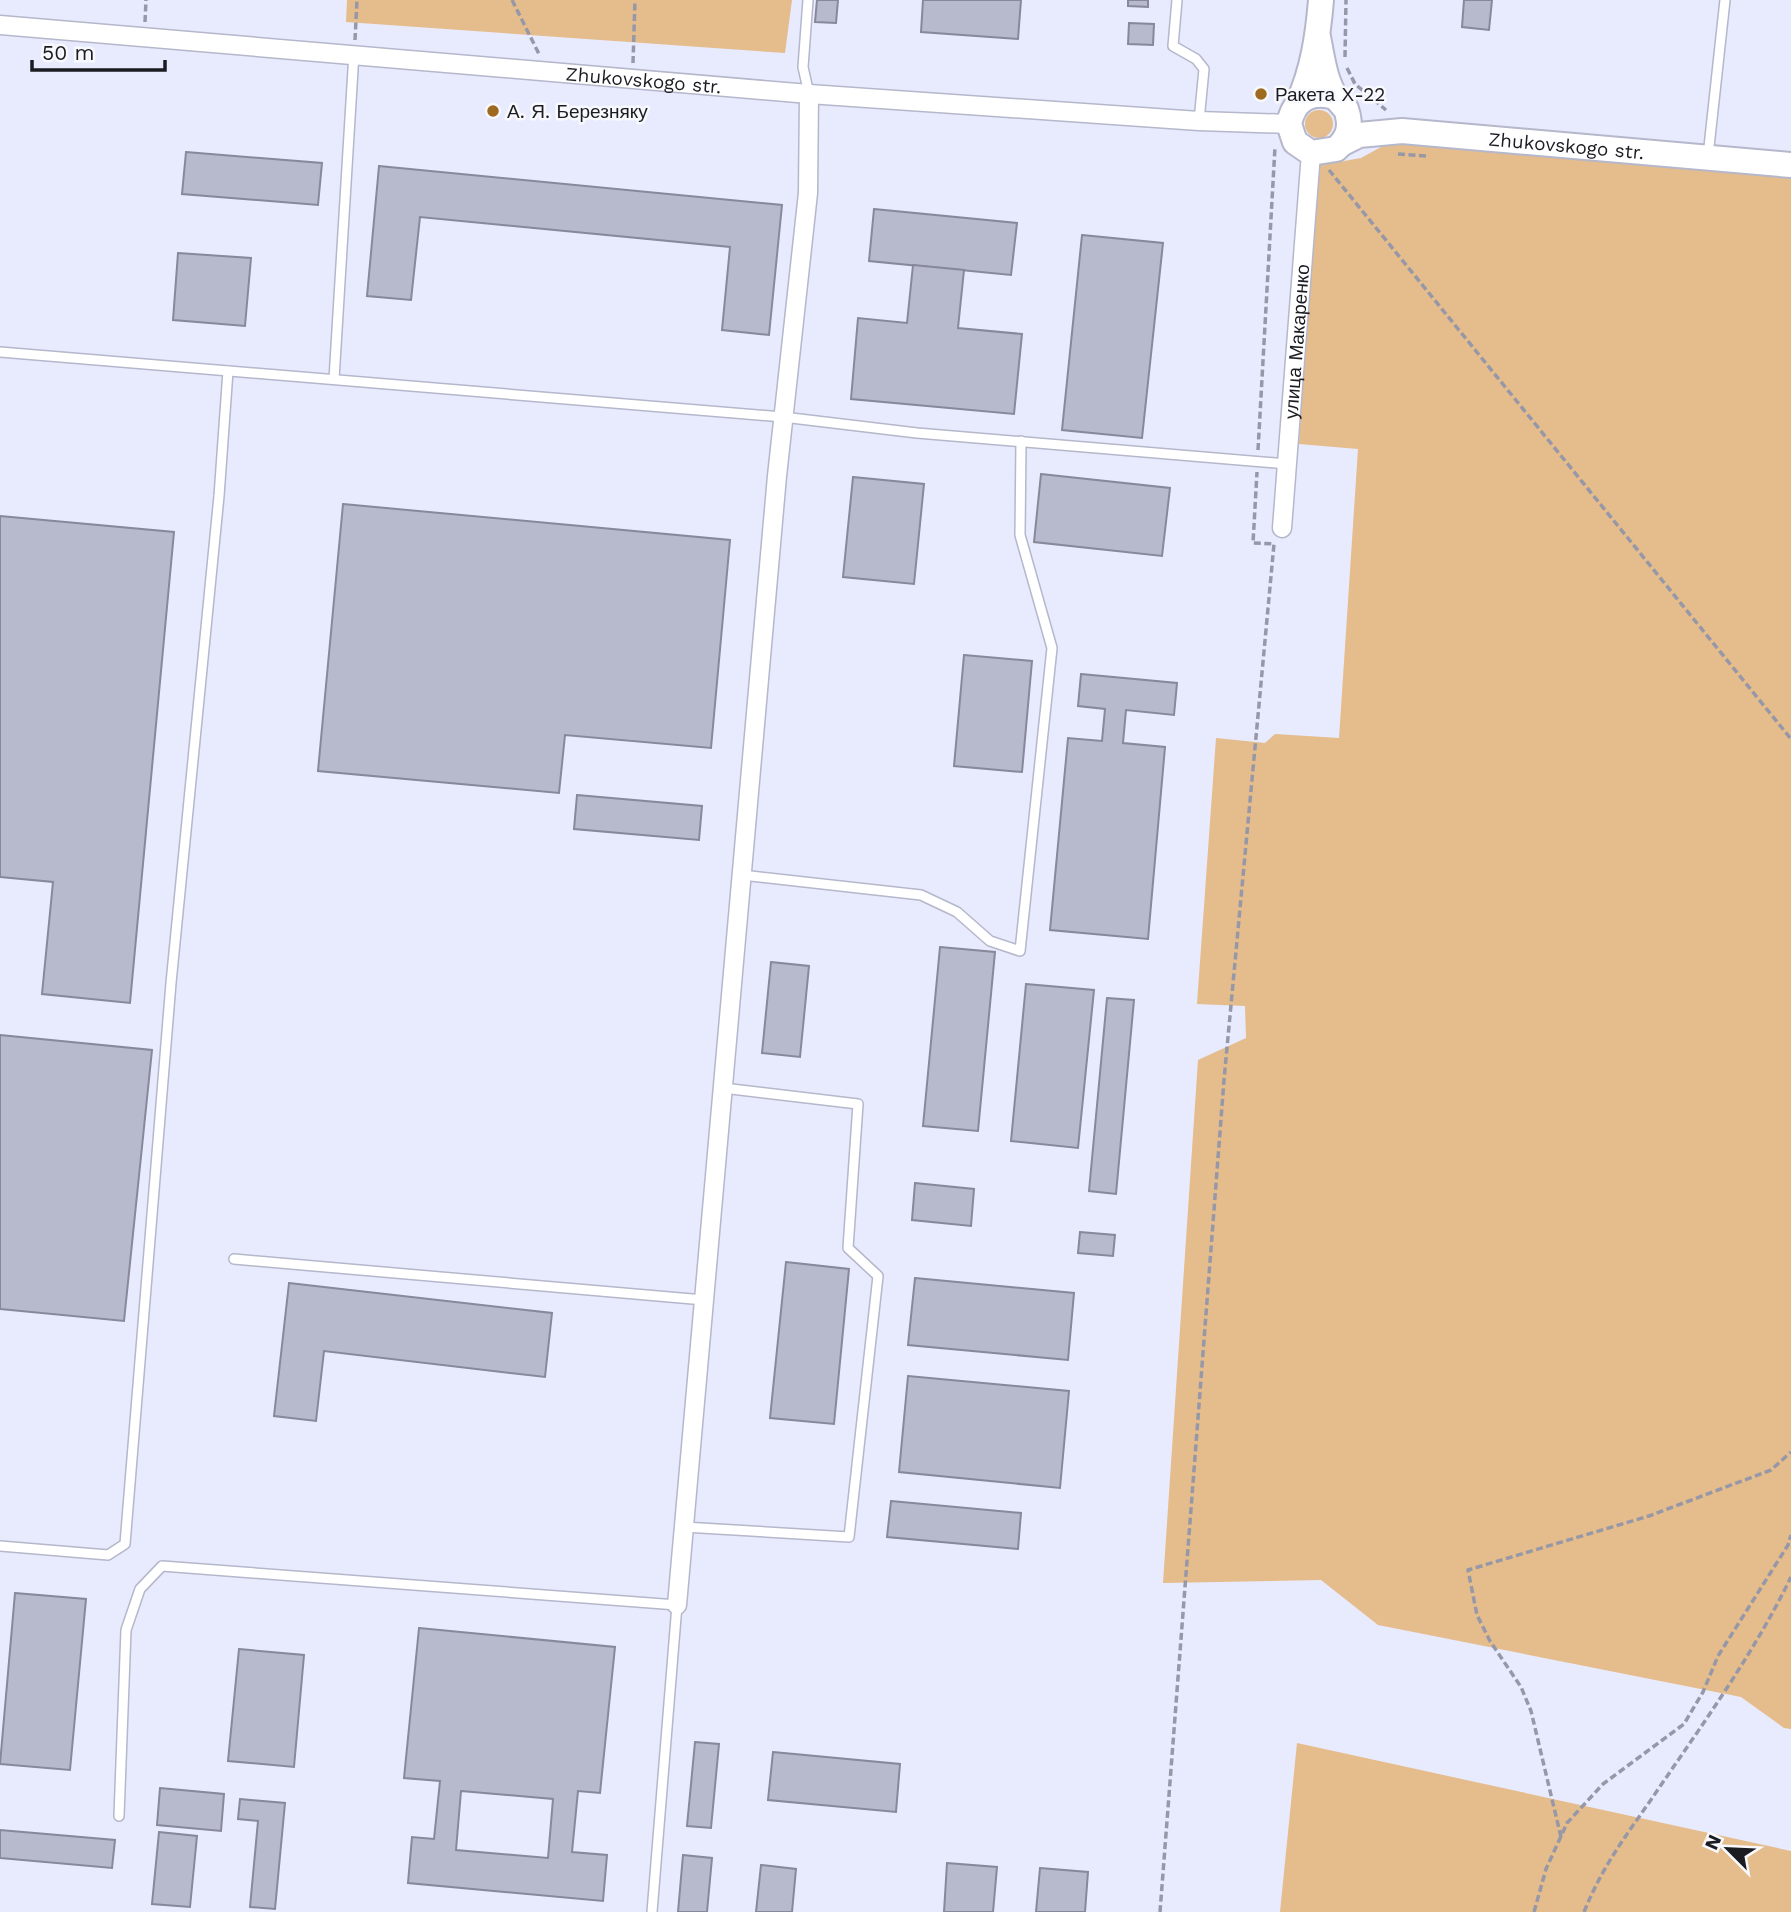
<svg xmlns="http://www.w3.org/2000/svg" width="1791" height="1912" viewBox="0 0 1791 1912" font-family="'Work Sans',sans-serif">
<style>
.green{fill:#e5bc8b}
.building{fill:#b7b9cc;stroke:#87889a;stroke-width:2;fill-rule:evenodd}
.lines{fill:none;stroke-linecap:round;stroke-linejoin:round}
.lane-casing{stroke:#b5b7ca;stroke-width:12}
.street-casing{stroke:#b5b7ca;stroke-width:21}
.secondary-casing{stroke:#b5b7ca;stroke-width:28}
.path{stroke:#9798a7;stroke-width:3.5;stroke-dasharray:7 3.5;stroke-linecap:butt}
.lane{stroke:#fff;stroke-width:9}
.street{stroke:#fff;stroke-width:18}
.secondary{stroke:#fff;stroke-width:24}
.poi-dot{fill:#9d6a20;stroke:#f8f9fd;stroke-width:2.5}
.labels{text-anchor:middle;stroke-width:5;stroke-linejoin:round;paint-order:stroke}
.street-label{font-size:19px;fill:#1b1b22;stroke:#f8f9fd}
.poi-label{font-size:19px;fill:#1b1b22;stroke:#f8f9fd;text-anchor:start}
</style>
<rect width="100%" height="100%" fill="#e8eafe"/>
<g class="green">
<polygon points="347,0 792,0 785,53 346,22"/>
<circle cx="1319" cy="124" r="14"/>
<polygon points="1392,141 1791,177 1791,1729 1784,1728 1741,1697 1378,1625 1321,1580 1163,1583 1198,1060 1246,1038 1245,1006 1197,1004 1216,738 1265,743 1275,734 1339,738 1358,449 1299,444 1316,166 1361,158"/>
<polygon points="1297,1743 1791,1851 1791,1912 1280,1912"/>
</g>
<g class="building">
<polygon points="817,0 838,0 836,23 815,22"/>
<polygon points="923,0 1021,0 1018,39 921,32"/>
<polygon points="1128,0 1148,0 1148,7 1128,6"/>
<polygon points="1464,0 1492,0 1489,30 1462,27"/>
<polygon points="1129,23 1154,24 1153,45 1128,44"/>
<polygon points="186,152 322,163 318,205 182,194"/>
<polygon points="379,166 782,205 769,335 722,330 730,247 420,217 411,300 367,296"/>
<polygon points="874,209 1017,223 1011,275 869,261"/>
<polygon points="1082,235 1163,243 1142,438 1062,430"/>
<polygon points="178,253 251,258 245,326 173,320"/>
<polygon points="913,265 964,270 958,328 1022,334 1014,414 851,399 858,318 907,323"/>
<polygon points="1041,474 1170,488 1162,556 1034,542"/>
<polygon points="853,477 924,484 914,584 843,577"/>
<polygon points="343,504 730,540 711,748 565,735 559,793 318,771"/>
<polygon points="0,516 174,532 130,1003 42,994 53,882 0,877"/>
<polygon points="964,655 1032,661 1022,772 954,766"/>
<polygon points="1081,674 1177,683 1174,715 1126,710 1123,743 1165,747 1148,939 1050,930 1068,738 1102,741 1105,709 1078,706"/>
<polygon points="577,795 702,806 699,840 574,829"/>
<polygon points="940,947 995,952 978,1131 923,1126"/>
<polygon points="771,962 809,966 800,1057 762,1053"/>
<polygon points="1026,984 1094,990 1078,1148 1011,1141"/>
<polygon points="1107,998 1134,1000 1116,1194 1089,1191"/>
<polygon points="0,1035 152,1050 124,1321 0,1309"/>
<polygon points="915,1183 974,1189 971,1226 912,1220"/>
<polygon points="1080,1232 1115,1235 1113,1256 1078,1253"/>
<polygon points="786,1262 849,1269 834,1424 770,1418"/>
<polygon points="915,1278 1074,1293 1068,1360 908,1345"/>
<polygon points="289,1283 552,1313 545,1377 324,1351 316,1421 274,1416"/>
<polygon points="908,1376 1069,1391 1060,1488 899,1472"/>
<polygon points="891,1501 1021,1513 1018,1549 887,1537"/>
<polygon points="15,1593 86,1599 70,1770 0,1764"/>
<path d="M 419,1628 L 615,1647 L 600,1793 L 578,1791 L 572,1852 L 607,1855 L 603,1901 L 408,1883 L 412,1837 L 434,1839 L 440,1781 L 404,1778 ZM 461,1791 L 553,1799 L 548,1858 L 456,1850 Z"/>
<polygon points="239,1649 304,1655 294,1767 228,1761"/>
<polygon points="695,1742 719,1744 711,1828 687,1826"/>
<polygon points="773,1752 900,1764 896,1812 768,1800"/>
<polygon points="160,1788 224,1794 221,1831 157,1825"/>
<polygon points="240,1799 285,1803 275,1909 250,1907 258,1821 238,1819"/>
<polygon points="0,1830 115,1840 112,1868 0,1858"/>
<polygon points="159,1832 197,1836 190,1907 152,1904"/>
<polygon points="683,1855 712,1858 707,1912 678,1912"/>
<polygon points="947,1863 997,1867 993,1912 944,1912"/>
<polygon points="761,1865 796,1869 792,1912 756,1912"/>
<polygon points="1040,1868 1088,1872 1085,1912 1036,1912"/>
</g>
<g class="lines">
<defs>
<g id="lane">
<polyline points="808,0 803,67 809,94"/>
<polyline points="1177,0 1173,46 1196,59 1204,69 1199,121"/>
<polyline points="1708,156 1725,0"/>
<polyline points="0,352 783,417 917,433 1287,464"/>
<polyline points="334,379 354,53"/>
<polyline points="742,875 921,895 957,912 990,941 1020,951 1052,648 1020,535 1021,441"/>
<polyline points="234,1259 704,1300"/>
<polyline points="684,1527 849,1537 878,1276 848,1248 858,1104 723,1088"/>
<polyline points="0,1546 108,1555 125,1544 171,983 219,496 228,371"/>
<polyline points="119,1816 126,1630 140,1589 162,1566 677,1605 652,1912"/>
</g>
<g id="street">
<path id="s1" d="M 0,25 L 809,94 L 1199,121 L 1289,124"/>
<path id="s2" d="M 1282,528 L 1311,153"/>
<polyline points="677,1605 777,476 808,193 809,94"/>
</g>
<g id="secondary">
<path d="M 1318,37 C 1323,61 1325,88 1343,106"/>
<path d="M 1335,97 C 1311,90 1294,99 1289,124 L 1295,142 L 1311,153 L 1336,149 C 1349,138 1352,126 1346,109"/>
<path d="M 1298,103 C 1313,70 1318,36 1321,0"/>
<path id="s3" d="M 1343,143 L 1359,135 L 1402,131 L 1791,165"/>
</g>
</defs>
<use href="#lane" class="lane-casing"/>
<use href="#street" class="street-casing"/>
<use href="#secondary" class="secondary-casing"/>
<g class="path">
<polyline points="512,0 540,56"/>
<polyline points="145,22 146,0"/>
<polyline points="355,40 357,0"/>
<polyline points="1345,57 1346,0"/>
<polyline points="633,63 635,0"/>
<polyline points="1347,68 1355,84 1386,110"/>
<polyline points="1398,154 1426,156"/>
<polyline points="1329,170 1791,739"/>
<polyline points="1258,450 1275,147"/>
<polyline points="1561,1837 1531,1711 1521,1687 1490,1641 1477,1615 1468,1570 1649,1516 1771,1470 1791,1452"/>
<polyline points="1160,1912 1224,1080 1274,544 1253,543 1257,472"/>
<polyline points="1534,1912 1546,1869 1567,1823 1603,1784 1684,1724 1703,1692 1718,1656 1788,1545 1791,1535"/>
<path d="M 1584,1912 C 1605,1860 1631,1830 1661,1785 C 1707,1718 1755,1651 1791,1577"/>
</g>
<use href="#lane" class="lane"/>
<use href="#street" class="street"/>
<use href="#secondary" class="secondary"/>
</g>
<g class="poi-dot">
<circle cx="1261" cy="94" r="7"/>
<circle cx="493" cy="111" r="7"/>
</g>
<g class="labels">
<g class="street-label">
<text dy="7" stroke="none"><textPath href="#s1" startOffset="646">Zhukovskogo str.</textPath></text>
<text dy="7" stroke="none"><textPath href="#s3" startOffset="226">Zhukovskogo str.</textPath></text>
<text dy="7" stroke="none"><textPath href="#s2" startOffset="187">улица Макаренко</textPath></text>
</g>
<g class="poi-label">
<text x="1275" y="101">Ракета Х-22</text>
<text x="507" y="118">А. Я. Березняку</text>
</g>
</g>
<g transform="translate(1728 1849) rotate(294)" stroke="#f8f9fd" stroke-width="5" paint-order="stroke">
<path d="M0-5L12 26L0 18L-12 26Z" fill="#1b1b22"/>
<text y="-10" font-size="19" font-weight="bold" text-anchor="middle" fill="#1b1b22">N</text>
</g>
<path d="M32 60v10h133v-10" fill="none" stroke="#1b1b22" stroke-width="3.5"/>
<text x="42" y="60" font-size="21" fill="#1b1b22" stroke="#f8f9fd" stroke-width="5" paint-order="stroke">50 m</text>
</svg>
